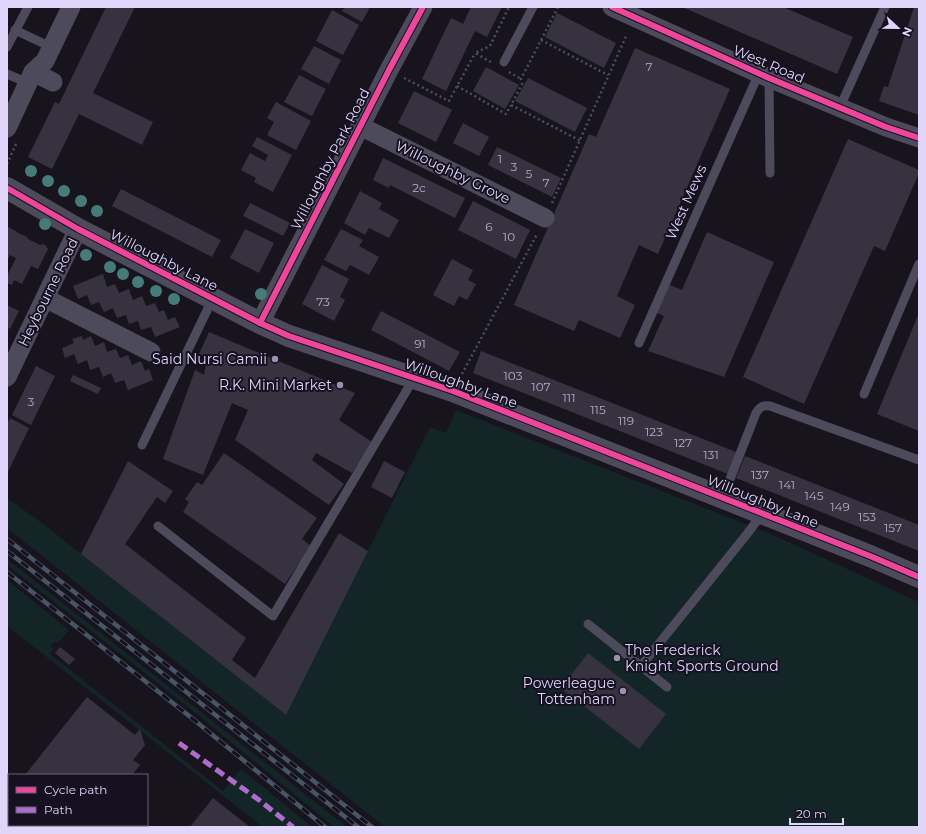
<svg xmlns="http://www.w3.org/2000/svg" width="926" height="834" viewBox="0 0 926 834" font-family="Montserrat,sans-serif">
<style>
.green{fill:#142528}
.building{fill:#363240}
.lines{fill:none;stroke-linecap:round;stroke-linejoin:round}
.path{stroke:#49505c;stroke-width:2.5;stroke-dasharray:2 3;stroke-linecap:butt}
.service{stroke:#4d4a5c;stroke-width:9}
.minor{stroke:#4d4a5c;stroke-width:19}
.tertiary{stroke:#4d4a5c;stroke-width:22}
.rail-casing{stroke:#485565;stroke-width:4.5}
.rail{stroke:#151121;stroke-width:3;stroke-dasharray:9;stroke-linecap:butt}
.quiet{stroke:#b06ccc;stroke-width:5;stroke-dasharray:10 5;stroke-linecap:butt}
.cycleway-casing{stroke:#151121;stroke-width:8}
.cycleway{stroke:#ed469a;stroke-width:6}
.tree{fill:#467b79}
.poi-dot{fill:#9992ac;stroke:#151121;stroke-width:1.5}
.labels{text-anchor:middle;stroke-width:4;stroke-linejoin:round;paint-order:stroke}
.number-label{font-size:12px;fill:#b5adcb}
.street-label{font-size:14px;fill:#dfd6f9;stroke:#151121}
.poi-label{font-size:14px;fill:#dfd6f9;stroke:#151121;text-anchor:end}
</style>
<rect width="100%" height="100%" fill="#17141e"/>
<g class="green">
<polygon points="456,410 771,534 919,602 919,827 385,827 7,528 7,498 42,523 286,715 430,427 446,433"/>
<polygon points="7,559 347,827 334,827 193,711 7,565"/>
<polygon points="7,580 69,630 58,643 55,641 51,646 53,649 50,654 223,791 241,769 312,827 263,827 7,626"/>
</g>
<g class="building">
<polygon points="106,7 135,7 93,93 153,122 142,145 79,114 52,169 28,157 55,102 59,104"/>
<polygon points="345,7 370,7 362,22 342,11"/>
<polygon points="471,7 502,7 487,37 475,31 446,91 422,79 451,18 463,24"/>
<polygon points="682,7 783,7 853,37 837,74"/>
<polygon points="914,7 919,7 919,115 879,101 884,86 888,87"/>
<polygon points="332,10 359,25 343,55 316,41"/>
<polygon points="557,13 616,43 604,68 545,37"/>
<polygon points="314,46 341,60 329,84 301,69"/>
<polygon points="635,48 730,89 658,254 639,245 617,296 635,305 620,338 579,320 574,331 514,305 589,134 596,137"/>
<polygon points="486,67 519,85 505,109 473,91"/>
<polygon points="299,75 326,89 312,116 284,102"/>
<polygon points="528,78 587,108 575,132 515,101"/>
<polygon points="414,91 452,110 436,142 398,123"/>
<polygon points="276,102 311,121 296,150 267,135 274,122 267,118"/>
<polygon points="463,123 489,137 479,156 453,143"/>
<polygon points="257,137 292,155 273,192 254,182 256,178 241,170 250,153 265,161 268,155 252,146"/>
<polygon points="848,139 919,170 919,173 885,251 874,246 804,404 743,377"/>
<polygon points="497,147 561,178 552,197 488,165"/>
<polygon points="383,158 465,198 455,218 390,185 389,188 373,180"/>
<polygon points="121,189 221,240 212,257 112,206"/>
<polygon points="360,191 382,203 379,209 399,220 389,238 369,228 365,235 344,223"/>
<polygon points="473,201 530,230 516,259 458,230"/>
<polygon points="250,203 290,223 283,236 243,216"/>
<polygon points="7,226 17,232 18,233 27,237 28,239 40,245 42,244 45,245 48,249 38,269 31,266 22,284 14,280 12,285 7,283 7,276 16,258 10,255 7,261"/>
<polygon points="245,229 274,243 259,273 230,258"/>
<polygon points="341,229 363,240 359,246 379,257 369,275 350,265 346,271 324,260"/>
<polygon points="707,232 774,262 724,377 648,351 664,316 655,312 668,284 682,290"/>
<polygon points="452,259 473,270 468,280 476,284 467,300 459,296 454,306 433,295"/>
<polygon points="322,265 349,279 340,297 345,300 334,321 302,304"/>
<polygon points="103,274 107,287 115,284 119,293 129,289 133,300 142,296 146,306 155,303 159,312 164,310 168,320 175,317 180,327 155,337 151,327 141,330 138,321 129,324 126,315 117,318 113,308 104,312 99,302 91,305 87,295 78,299 73,286"/>
<polygon points="7,305 19,311 10,329 7,327"/>
<polygon points="381,311 460,352 449,371 371,330"/>
<polygon points="919,313 919,431 877,414"/>
<polygon points="209,332 355,393 339,420 372,442 352,473 316,453 312,460 344,484 329,505 235,440 248,410 232,403 203,475 163,459 195,370 204,375 207,358 199,354"/>
<polygon points="82,336 83,340 91,336 95,346 104,342 107,352 116,349 120,358 128,355 132,365 141,361 145,371 149,369 153,380 128,390 124,380 115,383 111,373 103,377 99,367 90,370 87,360 78,364 74,354 65,358 62,348 74,343 72,339"/>
<polygon points="481,351 736,452 728,474 473,373"/>
<polygon points="36,366 55,376 31,425 12,415"/>
<polygon points="73,375 101,388 98,394 70,381"/>
<polygon points="10,418 29,428 7,474 7,424"/>
<polygon points="224,453 317,518 302,539 311,546 285,584 183,512 189,502 185,499 197,482 202,485"/>
<polygon points="745,456 919,525 919,551 736,478"/>
<polygon points="128,461 173,491 165,503 157,497 125,544 246,638 232,660 255,678 339,533 368,551 286,715 81,554"/>
<polygon points="384,461 405,472 392,498 371,487"/>
<polygon points="60,647 75,659 69,665 55,653"/>
<polygon points="588,653 666,714 639,749 561,688"/>
<polygon points="87,697 135,735 140,729 145,745 133,760 140,765 132,775 25,775"/>
<polygon points="9,796 9,825 92,825 91,827 7,827 7,798"/>
<polygon points="213,798 250,827 190,827"/>
</g>
<g class="lines">
<g class="path">
<polyline points="558,7 521,79 522,84 511,105 581,141"/>
<polyline points="541,40 608,75"/>
<polyline points="491,62 475,53 490,46 509,7"/>
<polyline points="509,72 521,79"/>
<polyline points="404,78 449,101 475,53"/>
<polyline points="457,86 506,114 511,105"/>
<polyline points="7,164 16,144"/>
<polyline points="552,203 627,34"/>
<polyline points="462,374 537,234"/>
</g>
<g class="service">
<polyline points="15,30 51,47"/>
<polyline points="7,47 28,7"/>
<polyline points="504,62 533,7"/>
<polyline points="7,74 28,83"/>
<polyline points="769,78 770,173"/>
<polyline points="840,107 885,7"/>
<polyline points="639,343 759,73"/>
<polyline points="864,394 919,264"/>
<polyline points="142,445 213,298"/>
<path d="M 723,497 L 756,413 C 760,407 762,405 770,406 L 919,460"/>
<polyline points="158,526 273,616 414,378"/>
<polyline points="588,624 667,687"/>
<polyline points="641,666 747,534 762,514"/>
<polyline points="114,827 116,825"/>
</g>
<g class="minor">
<polyline points="612,7 769,78 886,127 919,138"/>
<polyline points="33,72 53,82"/>
<polyline points="360,126 545,218"/>
<polyline points="7,128 33,72 45,61 71,7"/>
<polyline points="45,298 151,352"/>
<polyline points="260,323 389,70 423,7"/>
<polyline points="7,377 78,229"/>
</g>
<polyline class="tertiary" points="7,188 78,229 260,323 289,336 453,391 870,556 919,577"/>
<defs>
<g id="rail">
<polyline points="7,539 372,827"/>
<polyline points="7,551 358,827"/>
<polyline points="7,572 193,719 325,827"/>
</g>
</defs>
<use href="#rail" class="rail-casing"/>
<use href="#rail" class="rail"/>
<polyline class="quiet" points="179,743 259,800 293,827"/>
<defs>
<g id="cycleway">
<polyline points="612,7 769,78 886,127 919,138"/>
<polyline points="7,188 78,229 260,323 289,336 453,391 870,556 919,577"/>
<polyline points="260,323 389,70 423,7"/>
</g>
</defs>
<use href="#cycleway" class="cycleway-casing"/>
<use href="#cycleway" class="cycleway"/>
</g>
<g class="tree">
<circle cx="31" cy="171" r="6"/>
<circle cx="48" cy="181" r="6"/>
<circle cx="64" cy="191" r="6"/>
<circle cx="81" cy="201" r="6"/>
<circle cx="97" cy="211" r="6"/>
<circle cx="45" cy="224" r="6"/>
<circle cx="86" cy="255" r="6"/>
<circle cx="110" cy="267" r="6"/>
<circle cx="123" cy="274" r="6"/>
<circle cx="138" cy="282" r="6"/>
<circle cx="156" cy="291" r="6"/>
<circle cx="261" cy="294" r="6"/>
<circle cx="174" cy="299" r="6"/>
</g>
<g class="poi-dot">
<circle cx="275" cy="359" r="4"/>
<circle cx="340" cy="385" r="4"/>
<circle cx="617" cy="658" r="4"/>
<circle cx="623" cy="691" r="4"/>
</g>
<g class="labels">
<g class="number-label">
<text x="649" y="71">7</text>
<text x="500" y="163">1</text>
<text x="514" y="171">3</text>
<text x="529" y="178">5</text>
<text x="546" y="187">7</text>
<text x="419" y="192">2c</text>
<text x="489" y="231">6</text>
<text x="509" y="241">10</text>
<text x="323" y="306">73</text>
<text x="420" y="348">91</text>
<text x="513" y="380">103</text>
<text x="541" y="391">107</text>
<text x="569" y="402">111</text>
<text x="31" y="406">3</text>
<text x="598" y="414">115</text>
<text x="626" y="425">119</text>
<text x="654" y="436">123</text>
<text x="683" y="447">127</text>
<text x="711" y="459">131</text>
<text x="760" y="479">137</text>
<text x="787" y="489">141</text>
<text x="814" y="500">145</text>
<text x="840" y="511">149</text>
<text x="867" y="521">153</text>
<text x="893" y="532">157</text>
</g>
<g class="street-label">
<text transform="translate(769 64) rotate(23)" y="5">West Road</text>
<text transform="translate(330 159) rotate(-63)" y="5">Willoughby Park Road</text>
<text transform="translate(453 172) rotate(26)" y="5">Willoughby Grove</text>
<text transform="translate(686 202) rotate(-66)" y="5">West Mews</text>
<text transform="translate(164 260) rotate(27)" y="5">Willoughby Lane</text>
<text transform="translate(48 292) rotate(-64)" y="5">Heybourne Road</text>
<text transform="translate(461 383) rotate(20)" y="5">Willoughby Lane</text>
<text transform="translate(763 501) rotate(22)" y="5">Willoughby Lane</text>
</g>
<g class="poi-label">
<text x="267" y="364">Said Nursi Camii</text>
<text x="332" y="390">R.K. Mini Market</text>
<text x="625" y="655" text-anchor="start">The Frederick<tspan x="625" dy="16">Knight Sports Ground</tspan></text>
<text x="615" y="688">Powerleague<tspan x="615" dy="16">Tottenham</tspan></text>
</g>
</g>
<rect width="926" height="834" fill="none" stroke="#dfd6f9" stroke-width="16"/>
<rect x="8" y="774" width="140" height="52" fill="#151121" stroke="#666077"/>
<rect x="16" y="787" width="20" height="6" fill="#ed469a" stroke="#666077"/>
<text x="44" y="794" font-size="12" fill="#dfd6f9">Cycle path</text>
<rect x="16" y="807" width="20" height="6" fill="#b06ccc" stroke="#666077"/>
<text x="44" y="814" font-size="12" fill="#dfd6f9">Path</text>
<g transform="translate(898 28) rotate(112)" stroke="#151121" stroke-width="3" paint-order="stroke">
<path d="M0-3L7 15L0 10L-7 15Z" fill="#dfd6f9"/>
<text y="-6" font-size="11" font-weight="bold" text-anchor="middle" fill="#dfd6f9">N</text>
</g>
<path d="M790 818v6h53v-6" fill="none" stroke="#dfd6f9" stroke-width="2"/>
<text x="796" y="818" font-size="12" fill="#dfd6f9" stroke="#151121" stroke-width="3" paint-order="stroke">20 m</text>
</svg>
